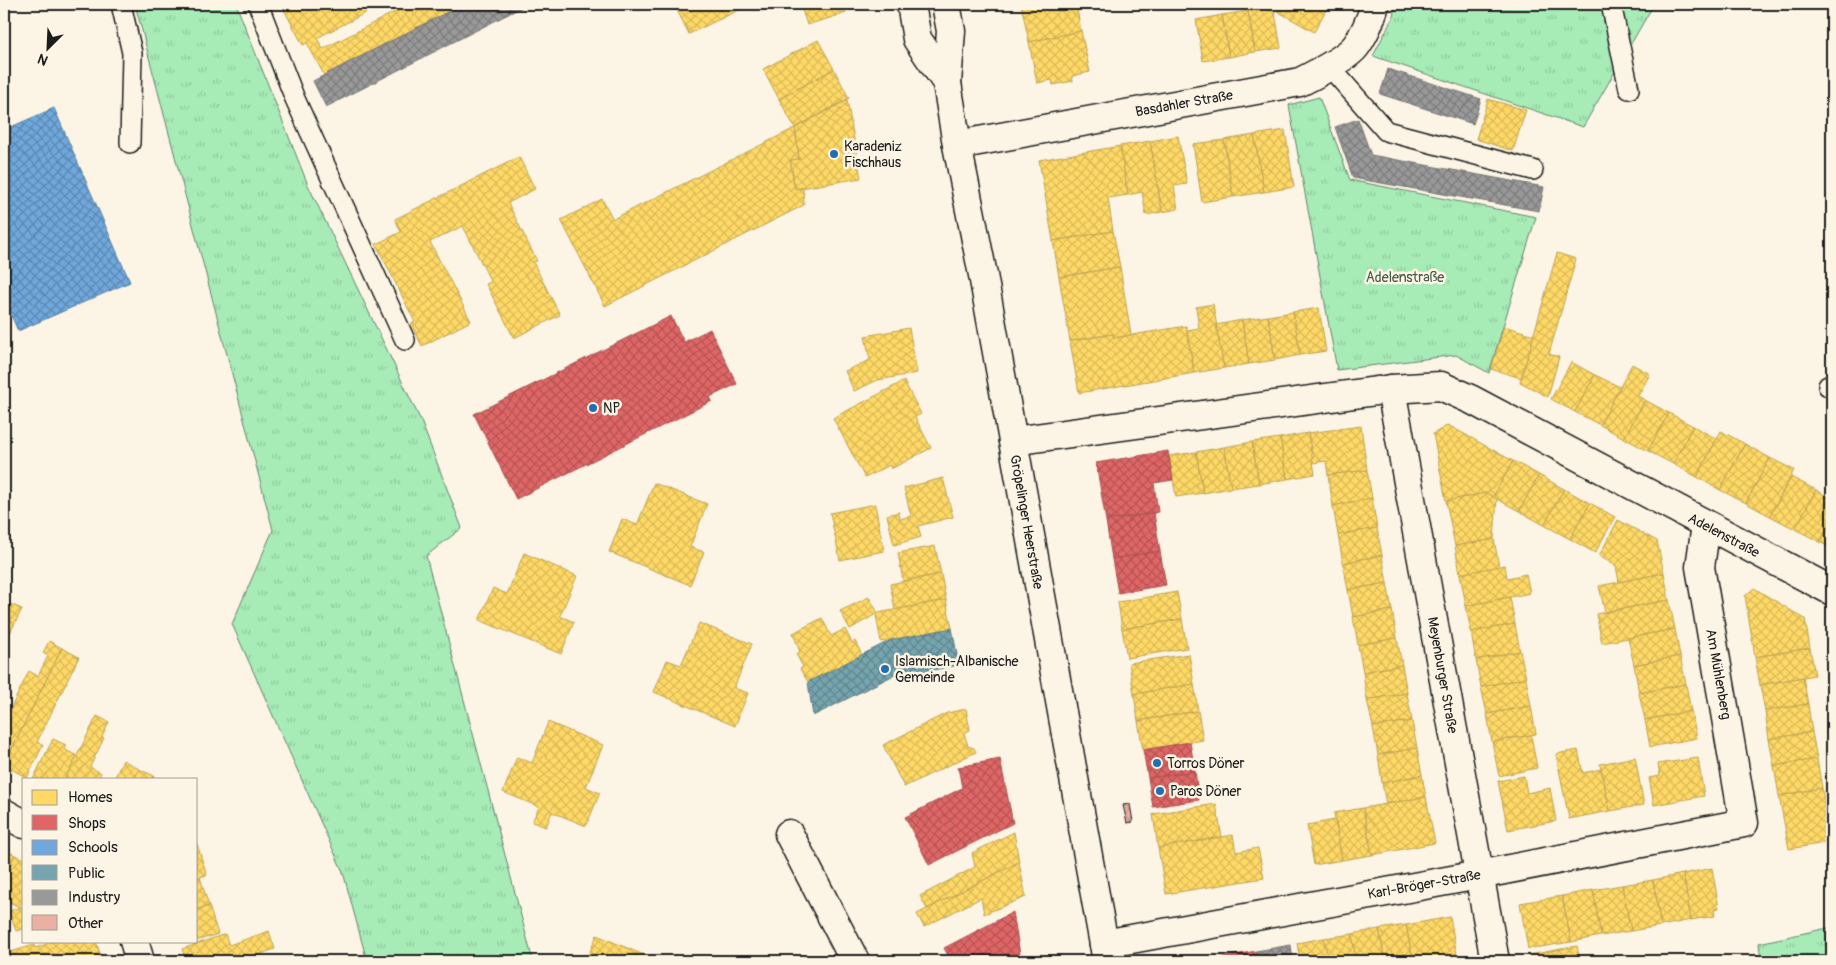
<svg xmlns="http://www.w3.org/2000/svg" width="1836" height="965" viewBox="0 0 1836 965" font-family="Pangolin,sans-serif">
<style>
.grass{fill:url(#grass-tufts);stroke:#62846a}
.homes{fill:url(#homes-cross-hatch);stroke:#bba050}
.shops{fill:url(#shops-cross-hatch);stroke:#a55050}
.schools{fill:url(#schools-cross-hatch);stroke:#567ea2}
.public{fill:url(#public-cross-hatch);stroke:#5b7c83}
.industry{fill:url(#industry-cross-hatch);stroke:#747474}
.building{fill:url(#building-cross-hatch);stroke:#1c1c1c}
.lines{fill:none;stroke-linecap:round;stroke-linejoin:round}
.lane-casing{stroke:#1c1c1c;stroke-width:22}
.street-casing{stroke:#1c1c1c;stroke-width:31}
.secondary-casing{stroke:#1c1c1c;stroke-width:31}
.lane{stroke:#fcf5e5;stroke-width:19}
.street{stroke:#fcf5e5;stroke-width:28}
.secondary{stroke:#fcf5e5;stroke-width:28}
.poi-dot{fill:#1f6fb2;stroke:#fcf5e5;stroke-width:2}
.labels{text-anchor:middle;stroke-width:5;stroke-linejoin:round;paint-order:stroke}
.street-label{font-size:14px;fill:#1c1c1c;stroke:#fcf5e5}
.poi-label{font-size:14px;fill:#1c1c1c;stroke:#fcf5e5;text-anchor:start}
.park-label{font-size:14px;fill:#465a4a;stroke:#fcf5e5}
</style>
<defs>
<pattern id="grass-tufts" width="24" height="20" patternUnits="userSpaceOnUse" patternTransform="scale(1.25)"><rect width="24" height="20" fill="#a7ebb7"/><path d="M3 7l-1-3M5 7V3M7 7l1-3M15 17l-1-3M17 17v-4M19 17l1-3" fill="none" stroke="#8fc99d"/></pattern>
<pattern id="homes-cross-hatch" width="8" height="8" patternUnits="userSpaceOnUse" patternTransform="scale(1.25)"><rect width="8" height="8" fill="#ffd966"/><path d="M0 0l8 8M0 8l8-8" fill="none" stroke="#daba58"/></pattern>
<pattern id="shops-cross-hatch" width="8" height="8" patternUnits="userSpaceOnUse" patternTransform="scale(1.25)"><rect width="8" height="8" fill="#e06666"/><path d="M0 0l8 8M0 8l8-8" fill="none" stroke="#b55353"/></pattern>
<pattern id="schools-cross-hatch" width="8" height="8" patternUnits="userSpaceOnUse" patternTransform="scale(1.25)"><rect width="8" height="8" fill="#6fa8dc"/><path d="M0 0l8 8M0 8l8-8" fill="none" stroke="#5a88b2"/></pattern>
<pattern id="public-cross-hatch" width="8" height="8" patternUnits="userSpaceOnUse" patternTransform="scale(1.25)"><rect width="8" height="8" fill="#76a5af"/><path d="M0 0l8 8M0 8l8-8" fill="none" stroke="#60868e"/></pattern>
<pattern id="industry-cross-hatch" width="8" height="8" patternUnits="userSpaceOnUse" patternTransform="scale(1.25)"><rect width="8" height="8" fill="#999"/><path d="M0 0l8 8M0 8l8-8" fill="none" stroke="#7c7c7c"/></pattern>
<pattern id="building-cross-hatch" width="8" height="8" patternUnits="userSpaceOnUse" patternTransform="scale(1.25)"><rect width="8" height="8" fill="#e9b0a3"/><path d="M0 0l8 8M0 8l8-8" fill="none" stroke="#c7978c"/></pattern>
</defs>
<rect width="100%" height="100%" fill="#fcf5e5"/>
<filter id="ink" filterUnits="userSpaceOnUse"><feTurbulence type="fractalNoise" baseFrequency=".02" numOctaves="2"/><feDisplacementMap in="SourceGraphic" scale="10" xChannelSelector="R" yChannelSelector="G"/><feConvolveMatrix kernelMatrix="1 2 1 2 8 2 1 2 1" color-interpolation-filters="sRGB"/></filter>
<g filter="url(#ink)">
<g class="grass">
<polygon points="135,4 236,4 308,185 421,421 462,528 426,556 533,961 367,961 343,872 232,624 273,530"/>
<polygon points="1395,4 1654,4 1583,127 1373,56 1393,17"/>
<polygon points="1319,97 1350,180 1536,217 1489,373 1456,355 1337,370 1289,105"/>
<polygon points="1832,927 1832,961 1761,961 1759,943"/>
</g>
<g class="homes">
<polygon points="281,4 383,4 317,38 323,49 410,4 463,4 324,75 307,43 303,45"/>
<polygon points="674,4 738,4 741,9 689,34"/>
<polygon points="800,4 853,4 844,7 846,13 807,25"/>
<polygon points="1021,4 1076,4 1081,31 1029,42"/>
<polygon points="1282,4 1318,4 1327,8 1314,32 1277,11"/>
<polygon points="1274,7 1281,48 1255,52 1248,11"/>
<polygon points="1248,11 1255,52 1229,57 1222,15"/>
<polygon points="1222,15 1229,57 1203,61 1196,20"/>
<polygon points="1081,31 1090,72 1072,76 1073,81 1053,85 1052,80 1037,83 1029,42"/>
<polygon points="818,40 834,69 779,99 763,69"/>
<polygon points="834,69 849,98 795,128 779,99"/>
<polygon points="1488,99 1526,110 1513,151 1476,139"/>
<polygon points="847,100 861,178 795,189 790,160 799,159 795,128"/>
<polygon points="795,128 799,159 790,160 795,189 803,188 804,205 605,306 561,220 602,199 613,219"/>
<polygon points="1285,130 1294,187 1264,192 1254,135"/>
<polygon points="1254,135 1264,192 1233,197 1224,140"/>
<polygon points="1178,136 1187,184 1174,186 1178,209 1162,212 1150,141"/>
<polygon points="1224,140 1233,197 1202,202 1193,144"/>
<polygon points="1150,141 1162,212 1146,215 1142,192 1128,195 1120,146"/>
<polygon points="1120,146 1128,195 1108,198 1113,231 1053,241 1039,160"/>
<polygon points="519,157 535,189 508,203 537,261 533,262 560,315 514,338 486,284 491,282 463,226 430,242 471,321 422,346 411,324 415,322 376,244 401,232 395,219"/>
<polygon points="1113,231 1120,267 1059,277 1053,241"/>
<polygon points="1557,253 1576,259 1549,354 1559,357 1548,397 1520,382"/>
<polygon points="1120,267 1131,335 1114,338 1113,334 1070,341 1059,277"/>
<polygon points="1213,304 1224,368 1194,373 1187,330 1199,328 1196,307"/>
<polygon points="1319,308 1326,351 1300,355 1293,312"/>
<polygon points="1293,312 1300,355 1275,360 1268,316"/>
<polygon points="1268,316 1275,360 1249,364 1242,320"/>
<polygon points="1242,320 1249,364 1224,368 1216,325"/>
<polygon points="1186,326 1194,373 1079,393 1070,341 1113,334 1114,338"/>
<polygon points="1504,326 1534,335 1521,378 1491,369"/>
<polygon points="909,328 917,373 878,380 854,391 845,371 870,360 865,336"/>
<polygon points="1571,362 1595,375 1575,412 1551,399"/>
<polygon points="1632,364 1650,374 1638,396 1645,400 1624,438 1600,425"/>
<polygon points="1595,375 1620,387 1600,425 1575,412"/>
<polygon points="904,381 921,414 915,417 931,448 891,469 890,465 865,478 833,418"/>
<polygon points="1645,400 1669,413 1648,451 1624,438"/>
<polygon points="1669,413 1693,426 1673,464 1648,451"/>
<polygon points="1448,425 1513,461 1493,497 1486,493 1446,501 1433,434"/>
<polygon points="1361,426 1367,470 1328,475 1326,461 1313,463 1308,433"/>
<polygon points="1693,426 1717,439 1697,477 1673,464"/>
<polygon points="1721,431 1745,444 1720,490 1697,477"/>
<polygon points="1308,433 1315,474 1287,479 1280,438"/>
<polygon points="1280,438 1287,479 1259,484 1252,442"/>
<polygon points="1252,442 1259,484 1231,488 1224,447"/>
<polygon points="1745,444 1770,458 1746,503 1720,490"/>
<polygon points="1224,447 1231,488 1203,493 1196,452"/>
<polygon points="1196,452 1203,493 1176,497 1169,456"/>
<polygon points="1770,458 1794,470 1770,516 1746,503"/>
<polygon points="1513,461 1539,475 1519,511 1493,497"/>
<polygon points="1367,470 1372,498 1333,506 1328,475"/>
<polygon points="1539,475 1564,489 1544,525 1519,511"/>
<polygon points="1791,477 1816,490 1795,529 1770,516"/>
<polygon points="943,478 953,517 918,526 921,537 894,545 887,515 899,512 900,519 911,516 904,488"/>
<polygon points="654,483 707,504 690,547 704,552 690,585 609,552 622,519 637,525"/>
<polygon points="1564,489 1590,503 1570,539 1544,525"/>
<polygon points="1816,490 1832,499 1832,519 1820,542 1795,529"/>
<polygon points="1486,493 1497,499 1494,539 1455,546 1446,501"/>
<polygon points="1372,498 1377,528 1338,535 1333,506"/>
<polygon points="1590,503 1615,517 1595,553 1570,539"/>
<polygon points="875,504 884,551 840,560 830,513"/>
<polygon points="1832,519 1832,549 1820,542"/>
<polygon points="1618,520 1657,541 1664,573 1619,582 1616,566 1599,556"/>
<polygon points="1377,528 1382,555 1343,563 1338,535"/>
<polygon points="1494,539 1499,567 1460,574 1455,546"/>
<polygon points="935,546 941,574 903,581 898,553"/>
<polygon points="524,553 577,576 560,616 574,622 561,654 479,620 493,588 507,594"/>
<polygon points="1382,555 1387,583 1348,590 1343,563"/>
<polygon points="1505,565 1507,578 1526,574 1530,593 1466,606 1460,574"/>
<polygon points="1664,573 1669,600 1605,612 1599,586"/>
<polygon points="941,574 946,600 895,610 890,584"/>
<polygon points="1387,583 1392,610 1353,617 1348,590"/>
<polygon points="1754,588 1805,619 1810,648 1755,657 1745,596"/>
<polygon points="1177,592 1182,619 1122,629 1118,602"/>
<polygon points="869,597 878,613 850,629 840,611"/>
<polygon points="1510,597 1515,624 1471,632 1466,606"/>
<polygon points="946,600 952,628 881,642 876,616 878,613"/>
<polygon points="1669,600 1675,629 1602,643 1596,614"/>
<polygon points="8,603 22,609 9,635 7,633 4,640 4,612"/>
<polygon points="1392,610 1397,638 1358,645 1353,617"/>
<polygon points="822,618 831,636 845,629 852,643 855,641 862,655 808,682 800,669 803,667 796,654 800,652 793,633"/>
<polygon points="1182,619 1187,648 1127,658 1122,629"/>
<polygon points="699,623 752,644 734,688 748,693 735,726 654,692 667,660 681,665"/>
<polygon points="1515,624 1520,651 1476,660 1471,632"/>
<polygon points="1675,629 1680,656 1634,665 1628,638"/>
<polygon points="1397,638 1402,665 1363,672 1358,645"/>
<polygon points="49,641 62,648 4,765 4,722 29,671 38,676 48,656 43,653"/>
<polygon points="62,648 79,657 37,742 43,745 27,778 4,765"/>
<polygon points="1810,648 1815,675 1760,685 1755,657"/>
<polygon points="1520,651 1526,678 1481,687 1476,660"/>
<polygon points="1189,654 1194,684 1134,694 1129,663"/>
<polygon points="1680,656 1686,684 1639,693 1634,665"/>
<polygon points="1402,665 1407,693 1367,700 1363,672"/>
<polygon points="1803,677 1808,704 1765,711 1760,685"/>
<polygon points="1526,678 1531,706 1487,714 1481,687"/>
<polygon points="1194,684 1198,711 1138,721 1134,694"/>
<polygon points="1686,684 1691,711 1645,720 1639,693"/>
<polygon points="1407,693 1412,721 1373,727 1367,700"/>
<polygon points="1808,704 1812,732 1769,739 1765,711"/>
<polygon points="1531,706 1536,734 1492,742 1487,714"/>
<polygon points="966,709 970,730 964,733 968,746 974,748 976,752 904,787 883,745 947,713"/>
<polygon points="1198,711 1203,740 1143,750 1138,721"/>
<polygon points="1691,711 1697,738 1650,747 1645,720"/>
<polygon points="97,716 109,722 102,737 104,738 90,767 101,773 98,779 65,779"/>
<polygon points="1412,721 1417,748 1378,755 1373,727"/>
<polygon points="548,722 603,745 586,787 600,793 586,826 552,812 546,827 532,822 539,807 503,792 517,757 532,763"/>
<polygon points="1812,732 1817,759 1774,766 1769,739"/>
<polygon points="1531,735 1537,768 1499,776 1492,742"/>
<polygon points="53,739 66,745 64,749 77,756 65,779 33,779"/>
<polygon points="1417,748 1422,775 1382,783 1378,755"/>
<polygon points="1578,750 1583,773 1601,769 1610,811 1569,819 1556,754"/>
<polygon points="1635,757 1644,805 1610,811 1600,764"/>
<polygon points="1698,758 1704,796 1654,805 1649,778 1660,776 1658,764"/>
<polygon points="1817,759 1822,788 1779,796 1774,766"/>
<polygon points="123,760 139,769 134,779 114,779"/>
<polygon points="139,769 154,776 153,779 134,779"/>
<polygon points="1422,775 1426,797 1386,804 1382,783"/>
<polygon points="1524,776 1527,793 1550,788 1556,821 1508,830 1498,781"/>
<polygon points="1822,788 1831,842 1789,849 1779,796"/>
<polygon points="1426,797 1435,843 1372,855 1363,808"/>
<polygon points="1216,804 1222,837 1158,848 1153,814"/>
<polygon points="1363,808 1372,855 1342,860 1334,813"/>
<polygon points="1335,820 1342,860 1314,865 1307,825"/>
<polygon points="1014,832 1019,862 927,909 920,896 975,867 972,853"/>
<polygon points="1233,835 1236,852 1258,848 1264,878 1166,894 1158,848"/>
<polygon points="196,841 207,875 196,878"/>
<polygon points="4,849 15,855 4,876"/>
<polygon points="15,855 24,859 24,898 19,907 4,899 4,876"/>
<polygon points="1019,862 1026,897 984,914 981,898 924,927 917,914"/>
<polygon points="1712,868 1719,908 1714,909 1715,916 1691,920 1683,874"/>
<polygon points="1683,874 1691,920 1661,926 1653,880"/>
<polygon points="200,877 209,906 196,910 196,878"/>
<polygon points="1653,880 1661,926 1631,931 1622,885"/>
<polygon points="1622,885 1631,931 1601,936 1593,890"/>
<polygon points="1593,890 1601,936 1571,942 1562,896"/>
<polygon points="1562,896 1571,942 1528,949 1520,903"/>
<polygon points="24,906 24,929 16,931 9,911"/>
<polygon points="209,906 218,934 196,941 196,910"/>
<polygon points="1450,917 1458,961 1413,961 1406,925"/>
<polygon points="1406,925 1413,961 1385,961 1379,929"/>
<polygon points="1379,929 1385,961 1356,961 1352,934"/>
<polygon points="269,931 275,949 241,961 186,961 182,949 225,934 229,945"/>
<polygon points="1352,934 1356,961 1328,961 1324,938"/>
<polygon points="597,935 653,959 652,961 586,961"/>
<polygon points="1324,938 1328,961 1300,961 1297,943"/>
<polygon points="55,941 96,941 102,960 4,961 4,954 34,945 35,948"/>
<polygon points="1577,946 1580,961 1531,961 1529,955"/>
</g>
<g class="shops">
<polygon points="671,316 684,342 710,329 737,384 710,397 712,401 516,499 474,414"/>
<polygon points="1168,451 1173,480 1154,483 1158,512 1106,521 1096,463"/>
<polygon points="1154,513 1160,551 1112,559 1106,521"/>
<polygon points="1160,551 1166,585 1118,593 1112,559"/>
<polygon points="1190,742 1195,771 1148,778 1143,750"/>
<polygon points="1000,759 1013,823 929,865 905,817 962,788 958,767"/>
<polygon points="1195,771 1199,800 1153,807 1148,778"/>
<polygon points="1013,912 1020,954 1007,961 951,961 944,948"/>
<polygon points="1256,951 1258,961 1203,961"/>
<polygon points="1020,954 1021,961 1007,961"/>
</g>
<polygon class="schools" points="54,108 130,282 18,331 4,299 4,130"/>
<polygon class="public" points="952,628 959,665 897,677 896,674 813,716 808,682 891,640"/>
<g class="industry">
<polygon points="463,4 528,4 326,107 313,81"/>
<polygon points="1388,69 1481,99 1473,124 1380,94"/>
<polygon points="1358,119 1371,155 1544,187 1539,211 1353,178 1335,127"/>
<polygon points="1291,945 1293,961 1258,961 1256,951"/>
</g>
<polygon class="building" points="1130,804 1133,822 1127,823 1123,805"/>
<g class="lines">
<defs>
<g id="lane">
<polyline points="121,4 132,53 130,143"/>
<polyline points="258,4 295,99 405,340"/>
<polyline points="1611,4 1629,89"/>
<polyline points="1329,66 1386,131 1533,170"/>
<polyline points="1828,386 1832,388"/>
</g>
<g id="street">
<path d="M 957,145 L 1300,82 C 1314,75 1347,58 1356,46 C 1364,35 1372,17 1375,4"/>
<polyline points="1391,389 1495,961"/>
<polyline points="1013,441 1391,389 1441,386 1472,400 1832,591"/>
<polyline points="4,813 24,824"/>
<polyline points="789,834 855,961"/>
<polyline points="134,941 140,961"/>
<polyline points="1104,944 1479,875 1744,823 1700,567 1706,525"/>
</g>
<g id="secondary">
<polyline points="911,4 917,39 947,83"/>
<polyline points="946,4 951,31 947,83 957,145 983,275 1107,961"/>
</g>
</defs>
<use href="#lane" class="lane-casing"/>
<use href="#street" class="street-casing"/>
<use href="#secondary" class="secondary-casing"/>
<use href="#lane" class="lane"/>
<use href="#street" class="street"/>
<use href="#secondary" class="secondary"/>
</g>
</g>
<g class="poi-dot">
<circle cx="834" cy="154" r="5"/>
<circle cx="593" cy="408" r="5"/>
<circle cx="885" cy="669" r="5"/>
<circle cx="1157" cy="763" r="5"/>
<circle cx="1160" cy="791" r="5"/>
</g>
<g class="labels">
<g class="street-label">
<text transform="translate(1184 103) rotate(-10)" y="5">Basdahler Straße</text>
<text transform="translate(1027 522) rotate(80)" y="5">Gröpelinger Heerstraße</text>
<text transform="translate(1724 535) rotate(28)" y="5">Adelenstraße</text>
<text transform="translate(1719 674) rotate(80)" y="5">Am Mühlenberg</text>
<text transform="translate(1443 675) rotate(80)" y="5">Meyenburger Straße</text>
<text transform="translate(1424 884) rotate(-10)" y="5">Karl-Bröger-Straße</text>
</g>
<g class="poi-label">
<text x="844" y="151">Karadeniz<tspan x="844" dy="16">Fischhaus</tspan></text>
<text x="603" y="413">NP</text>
<text x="895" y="666">Islamisch-Albanische<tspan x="895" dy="16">Gemeinde</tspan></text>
<text x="1167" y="768">Torros Döner</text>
<text x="1170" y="796">Paros Döner</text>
</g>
<g class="park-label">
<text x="1405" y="282">Adelenstraße</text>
</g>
</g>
<rect width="1836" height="965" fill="none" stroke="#fcf5e5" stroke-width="20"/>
<rect x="10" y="10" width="1816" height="945" fill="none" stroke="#1c1c1c" stroke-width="2" filter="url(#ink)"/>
<rect x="22" y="778" width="175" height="165" fill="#fcf5e5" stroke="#a29e95"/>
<rect x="32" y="790" width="25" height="15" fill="#ffd966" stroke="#a29e95"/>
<text x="68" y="802" font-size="15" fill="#1c1c1c">Homes</text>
<rect x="32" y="815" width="25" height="15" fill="#e06666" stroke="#a29e95"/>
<text x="68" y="828" font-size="15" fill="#1c1c1c">Shops</text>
<rect x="32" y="840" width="25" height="15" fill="#6fa8dc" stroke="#a29e95"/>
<text x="68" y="852" font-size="15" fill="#1c1c1c">Schools</text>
<rect x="32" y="865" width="25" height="15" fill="#76a5af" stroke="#a29e95"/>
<text x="68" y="878" font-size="15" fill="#1c1c1c">Public</text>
<rect x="32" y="890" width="25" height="15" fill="#999999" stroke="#a29e95"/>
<text x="68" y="902" font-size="15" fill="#1c1c1c">Industry</text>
<rect x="32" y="915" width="25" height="15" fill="#e9b0a3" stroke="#a29e95"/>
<text x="68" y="928" font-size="15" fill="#1c1c1c">Other</text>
<g transform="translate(48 48) rotate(204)" stroke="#fcf5e5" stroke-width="4" paint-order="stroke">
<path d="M0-4L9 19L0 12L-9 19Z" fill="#1c1c1c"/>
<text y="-8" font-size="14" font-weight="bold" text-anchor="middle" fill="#1c1c1c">N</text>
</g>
</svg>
